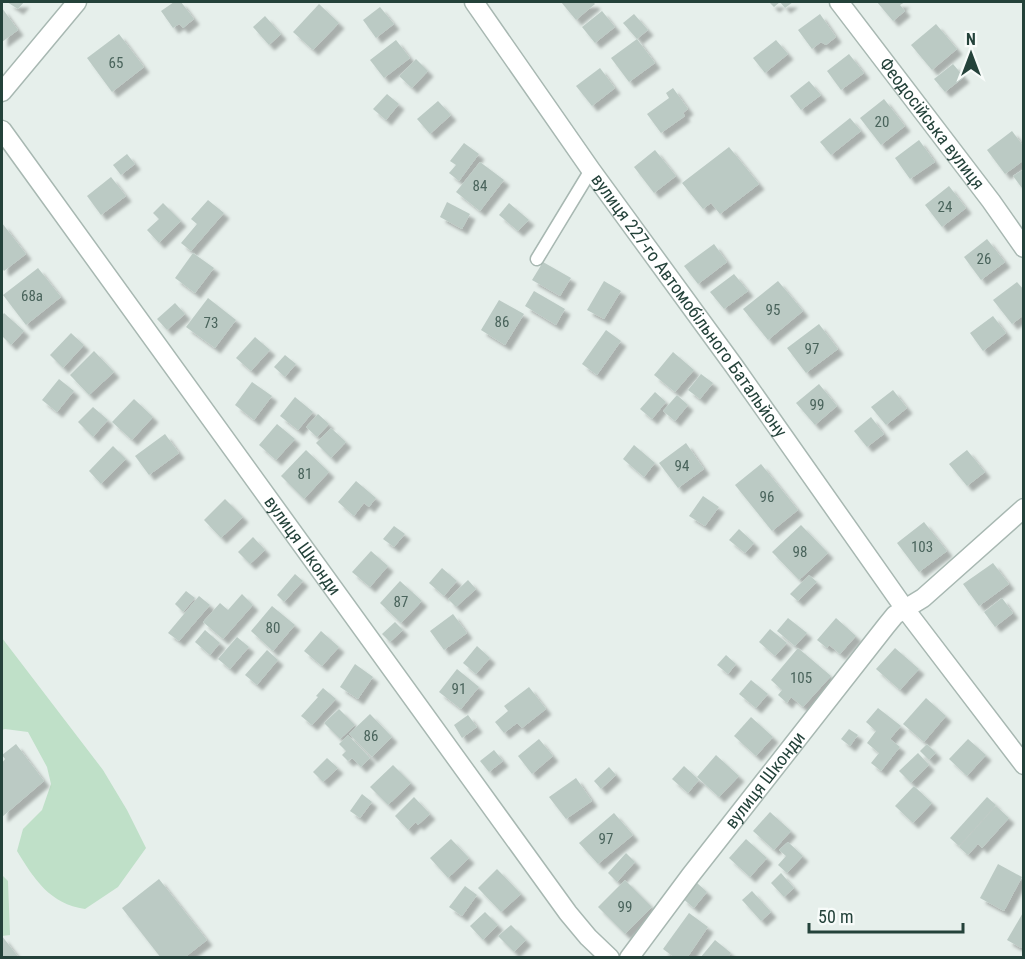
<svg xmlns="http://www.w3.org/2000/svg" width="1025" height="959" viewBox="0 0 1025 959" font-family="'Roboto Condensed',sans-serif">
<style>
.green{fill:#bfe0c8}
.building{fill:#bbcac4;filter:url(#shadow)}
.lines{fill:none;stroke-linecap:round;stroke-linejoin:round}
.service-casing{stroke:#a8b8b2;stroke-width:15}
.minor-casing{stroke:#a8b8b2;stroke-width:21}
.service{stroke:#fff;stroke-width:12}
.minor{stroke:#fff;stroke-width:18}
.labels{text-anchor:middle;stroke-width:4.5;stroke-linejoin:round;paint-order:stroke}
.number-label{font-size:15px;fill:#4a645c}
.street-label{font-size:18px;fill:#24423a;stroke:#f7fbf9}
</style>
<defs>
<filter id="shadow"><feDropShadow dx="5.5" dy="5.5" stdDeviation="1.5" flood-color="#0004"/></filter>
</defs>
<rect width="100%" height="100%" fill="#e6efeb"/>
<g class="green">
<path d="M 2,638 L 103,770 L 127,810 L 146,848 L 118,887 L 85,909 C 50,904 34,879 17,851 L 23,829 L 42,810 L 51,784 L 47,767 L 28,732 L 5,729 L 2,730 Z"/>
<polygon points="2,875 8,881 10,935 2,936"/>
</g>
<g class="building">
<polygon points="7,2 24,2 18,9"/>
<polygon points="174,2 181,2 194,19 183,28 179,24 173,28 161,11"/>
<polygon points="561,2 593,2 595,4 576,20"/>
<polygon points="769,2 793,2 785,8 780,2 774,7"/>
<polygon points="877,2 905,2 900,5 905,11 893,21"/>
<polygon points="319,4 339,23 313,50 293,32"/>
<polygon points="380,7 394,24 376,38 363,20"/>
<polygon points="2,8 18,30 2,42"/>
<polygon points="602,11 615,27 595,43 582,27"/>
<polygon points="634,14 648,30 637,39 623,23"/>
<polygon points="820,14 836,37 826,45 821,42 812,49 798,30"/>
<polygon points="265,16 281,34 269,45 253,27"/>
<polygon points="936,24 957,49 932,70 911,45"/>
<polygon points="119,34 144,67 112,92 87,58"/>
<polygon points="637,39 655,63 629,82 611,58"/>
<polygon points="396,40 410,58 384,78 370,60"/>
<polygon points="776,40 788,54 765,73 753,58"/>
<polygon points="849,54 864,73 841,90 827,71"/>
<polygon points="416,59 428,71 412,88 399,76"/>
<polygon points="953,64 964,77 945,92 934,79"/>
<polygon points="600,68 615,88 592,106 576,86"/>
<polygon points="809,81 821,95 801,110 790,96"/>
<polygon points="673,88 688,109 683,113 685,116 661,133 647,114 669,98 666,93"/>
<polygon points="387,94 399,104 386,120 373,109"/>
<polygon points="884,99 905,126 881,145 860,118"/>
<polygon points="438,101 451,115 430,134 417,119"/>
<polygon points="850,118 861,131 831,155 820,142"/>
<polygon points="1012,131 1024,147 1024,160 1005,174 987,150"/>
<polygon points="919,140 935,162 910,179 895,158"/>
<polygon points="464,143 479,154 459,181 449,173 456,165 450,161"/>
<polygon points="729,147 759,184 720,214 711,203 703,209 682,183"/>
<polygon points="655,150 676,176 654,193 634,167"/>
<polygon points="127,154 135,164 121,175 113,165"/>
<polygon points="480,162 504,180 480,211 456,192"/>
<polygon points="1024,169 1024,187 1022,188 1013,176"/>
<polygon points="111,177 126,196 101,215 87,196"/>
<polygon points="949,186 966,208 942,227 925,205"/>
<polygon points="208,200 224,213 191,251 181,243 197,224 191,219"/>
<polygon points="447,202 470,214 462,229 440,217"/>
<polygon points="163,203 181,221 159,243 147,230 159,219 153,213"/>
<polygon points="509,203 529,220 518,231 499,215"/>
<polygon points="2,223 26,254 4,271 2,268"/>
<polygon points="987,239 1005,262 981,280 964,257"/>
<polygon points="714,244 727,262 698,284 684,266"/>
<polygon points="193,253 214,268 195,293 175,278"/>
<polygon points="543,262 571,278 560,296 532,280"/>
<polygon points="38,268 61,297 26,325 3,295"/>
<polygon points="734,274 748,291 724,309 710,292"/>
<polygon points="604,281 621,291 604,319 587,310"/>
<polygon points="778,281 803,311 768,340 743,309"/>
<polygon points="1017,282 1024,290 1024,315 1012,324 993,300"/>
<polygon points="534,291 565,309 556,325 525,306"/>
<polygon points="208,298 236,320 215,348 186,327"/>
<polygon points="499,300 524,314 505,345 481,330"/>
<polygon points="175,303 185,314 167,330 157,319"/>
<polygon points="4,313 24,331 11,345 2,336 2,316"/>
<polygon points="993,316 1006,333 983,351 970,333"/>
<polygon points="819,324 838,349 806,373 787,348"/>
<polygon points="606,330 621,341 597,375 582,364"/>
<polygon points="71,333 84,345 63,368 50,355"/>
<polygon points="255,337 270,350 251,371 236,358"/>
<polygon points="94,351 114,372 89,395 70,375"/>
<polygon points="673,352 694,370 675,392 654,375"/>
<polygon points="285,355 296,364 285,377 274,367"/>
<polygon points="701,374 713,383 700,399 688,390"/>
<polygon points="59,379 74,391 57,412 42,400"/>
<polygon points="252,382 272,396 254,420 235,405"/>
<polygon points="819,384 837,406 815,425 796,403"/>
<polygon points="893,390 907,408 886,425 871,407"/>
<polygon points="655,392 666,402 652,419 640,409"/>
<polygon points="677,395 688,405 675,421 663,411"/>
<polygon points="295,397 313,412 298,430 280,416"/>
<polygon points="134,399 153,417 132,440 112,422"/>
<polygon points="93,407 108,420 93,437 78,422"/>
<polygon points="318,414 329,424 317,437 306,427"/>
<polygon points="871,417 884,434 867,447 854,431"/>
<polygon points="277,424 295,439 276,460 259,445"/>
<polygon points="331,428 346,442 331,458 316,443"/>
<polygon points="165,434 179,453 149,475 135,456"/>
<polygon points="686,443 704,469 678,488 659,463"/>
<polygon points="634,445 655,463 644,477 623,459"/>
<polygon points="113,446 126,459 101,484 89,471"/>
<polygon points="306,450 329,472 304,499 281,476"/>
<polygon points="967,450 985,472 967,486 949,464"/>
<polygon points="761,464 798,510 772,531 735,485"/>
<polygon points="356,481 376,498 369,507 364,503 354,516 338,502"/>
<polygon points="703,496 719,507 705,526 689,516"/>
<polygon points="225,499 243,517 221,538 204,520"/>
<polygon points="924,522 947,551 919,572 897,543"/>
<polygon points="801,525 828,553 799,580 772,552"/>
<polygon points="394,526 405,534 394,547 383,539"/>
<polygon points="739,529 754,543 745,553 729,540"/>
<polygon points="253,537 265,550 250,564 238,552"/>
<polygon points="371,551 388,566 370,587 352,572"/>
<polygon points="993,563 1009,584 979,606 963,584"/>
<polygon points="442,568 457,581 444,596 429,583"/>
<polygon points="295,574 303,581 284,602 277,595"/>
<polygon points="809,575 817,582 798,601 790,594"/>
<polygon points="468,580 476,589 456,607 448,599"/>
<polygon points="400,581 422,601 401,623 380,603"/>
<polygon points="186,591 195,598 183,612 175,604"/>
<polygon points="242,594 253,605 223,639 203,622 220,603 228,610"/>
<polygon points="199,596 210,605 179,641 168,633"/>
<polygon points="1002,598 1013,613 995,627 984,612"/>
<polygon points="272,606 295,625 273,651 251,631"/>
<polygon points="453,614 467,633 444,650 430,631"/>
<polygon points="788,618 807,633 795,646 777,631"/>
<polygon points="836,618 856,636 840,654 829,645 827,648 817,640"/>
<polygon points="395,622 403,630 390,642 382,634"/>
<polygon points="770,629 787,643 775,656 759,642"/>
<polygon points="205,630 220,643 210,655 195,642"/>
<polygon points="321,631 339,647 322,666 304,651"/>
<polygon points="237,637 249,647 230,669 218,659"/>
<polygon points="477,646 490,658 476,674 463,663"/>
<polygon points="798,648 831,676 803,707 791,697 787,703 778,695 782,690 771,680"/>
<polygon points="895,648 919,669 900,690 876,669"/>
<polygon points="267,650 278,660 257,685 245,675"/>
<polygon points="726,655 736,664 728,674 717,665"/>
<polygon points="355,664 373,677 358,699 340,687"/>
<polygon points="457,669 479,687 461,709 439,692"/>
<polygon points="751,680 768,694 756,708 739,694"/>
<polygon points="529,687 546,709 522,728 517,723 504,733 495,722 508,711 504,706"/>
<polygon points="323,688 336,699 312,725 301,716 318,697 316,696"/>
<polygon points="926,698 946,716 924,742 903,724"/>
<polygon points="878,708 901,726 890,739 900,747 881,771 871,763 879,753 867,743 876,731 866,722"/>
<polygon points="339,709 355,725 340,739 324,723"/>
<polygon points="370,714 392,737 372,757 349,734"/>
<polygon points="468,715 477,727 462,738 454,725"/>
<polygon points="751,717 773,737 756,756 734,736"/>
<polygon points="849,729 858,735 850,746 841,739"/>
<polygon points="348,735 370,758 361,767 352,758 348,761 342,755 346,751 339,744"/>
<polygon points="539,739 553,756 532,774 518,756"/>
<polygon points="968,739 986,755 967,776 949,759"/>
<polygon points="16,744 44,781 2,817 2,763 5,759 2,755"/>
<polygon points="927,744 936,753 929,760 920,751"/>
<polygon points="494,750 503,761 489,772 480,761"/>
<polygon points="918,753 929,765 911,783 899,771"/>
<polygon points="716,755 739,776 719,797 697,777"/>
<polygon points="327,758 338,768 323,782 313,772"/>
<polygon points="393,765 411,783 388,805 370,787"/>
<polygon points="684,766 699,780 688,793 672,779"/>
<polygon points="609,767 616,775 601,789 594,781"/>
<polygon points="576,778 592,801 566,819 549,797"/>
<polygon points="914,786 932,803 913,823 895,806"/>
<polygon points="362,794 372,802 360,818 350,811"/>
<polygon points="414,797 430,814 418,825 416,822 408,830 395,816"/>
<polygon points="987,797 996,805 959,846 950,838"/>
<polygon points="996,806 1009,818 982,848 978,844 968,855 959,847"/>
<polygon points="770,812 791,831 774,850 753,831"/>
<polygon points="614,813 633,835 598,864 579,843"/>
<polygon points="451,839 469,858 448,878 430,858"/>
<polygon points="746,839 767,858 750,877 729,858"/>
<polygon points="788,842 803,856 787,873 778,865 786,856 779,850"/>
<polygon points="626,853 635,862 617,882 608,873"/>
<polygon points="998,864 1022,877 1004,911 980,898"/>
<polygon points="497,869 521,894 501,912 478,888"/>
<polygon points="781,873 794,888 784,897 771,883"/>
<polygon points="159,879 207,940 184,958 161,958 122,908"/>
<polygon points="625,880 652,907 625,934 598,907"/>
<polygon points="696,882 707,892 694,908 682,898"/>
<polygon points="465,886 477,895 462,916 449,907"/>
<polygon points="752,891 771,912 761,921 742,900"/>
<polygon points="1024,911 1024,943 1021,948 1007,940"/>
<polygon points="485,912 498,925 483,940 470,926"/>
<polygon points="689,913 708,927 687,958 675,958 663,949"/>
<polygon points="511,925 526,940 514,952 498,936"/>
<polygon points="2,936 19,958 2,958"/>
<polygon points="715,940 731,953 727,958 700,958"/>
</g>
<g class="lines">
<defs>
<polyline id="service" points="537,259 591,170"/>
<g id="minor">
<path id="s1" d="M 474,2 L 591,170 L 734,366 L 905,609 L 1024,765"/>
<path id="s2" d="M 839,2 L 991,201 L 1024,248"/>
<polyline points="2,92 77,2"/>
<path id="s3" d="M 2,130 L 568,913 L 588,937 L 610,958"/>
<path id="s4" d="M 629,958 L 690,876 L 886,626 L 895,615 L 923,598 L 1024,508"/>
</g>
</defs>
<use href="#service" class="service-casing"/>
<use href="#minor" class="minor-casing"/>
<use href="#service" class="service"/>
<use href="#minor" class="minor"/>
</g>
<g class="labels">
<g class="number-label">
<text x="116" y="68">65</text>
<text x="882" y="127">20</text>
<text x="480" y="191">84</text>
<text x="945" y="212">24</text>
<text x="984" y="264">26</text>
<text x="32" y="301">68а</text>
<text x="773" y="315">95</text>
<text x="502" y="327">86</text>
<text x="211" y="328">73</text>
<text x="812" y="354">97</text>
<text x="817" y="410">99</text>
<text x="682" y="471">94</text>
<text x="305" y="479">81</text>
<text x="767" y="502">96</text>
<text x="922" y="552">103</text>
<text x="800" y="557">98</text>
<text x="401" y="607">87</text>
<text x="273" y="633">80</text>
<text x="801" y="683">105</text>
<text x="459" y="694">91</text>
<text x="371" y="741">86</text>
<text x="606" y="844">97</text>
<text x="625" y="912">99</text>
</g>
<g class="street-label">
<text dy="6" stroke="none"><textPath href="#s2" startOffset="153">Феодосійська вулиця</textPath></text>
<text dy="6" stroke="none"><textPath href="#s1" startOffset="372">вулиця 227-го Автомобільного Батальйону</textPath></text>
<text dy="6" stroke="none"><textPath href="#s3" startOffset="513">вулиця Шконди</textPath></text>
<text dy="6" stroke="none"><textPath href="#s4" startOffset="224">вулиця Шконди</textPath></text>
</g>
</g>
<rect width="1025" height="959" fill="none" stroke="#24423a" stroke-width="6"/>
<g transform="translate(971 54)" stroke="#f7fbf9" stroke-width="4.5" paint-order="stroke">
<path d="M0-4.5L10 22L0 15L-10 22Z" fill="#24423a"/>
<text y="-9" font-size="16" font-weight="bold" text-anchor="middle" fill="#24423a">N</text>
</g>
<path d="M809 923v9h154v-9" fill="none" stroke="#24423a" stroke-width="3"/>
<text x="818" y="923" font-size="18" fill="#24423a" stroke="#f7fbf9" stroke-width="4.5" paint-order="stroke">50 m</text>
</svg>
